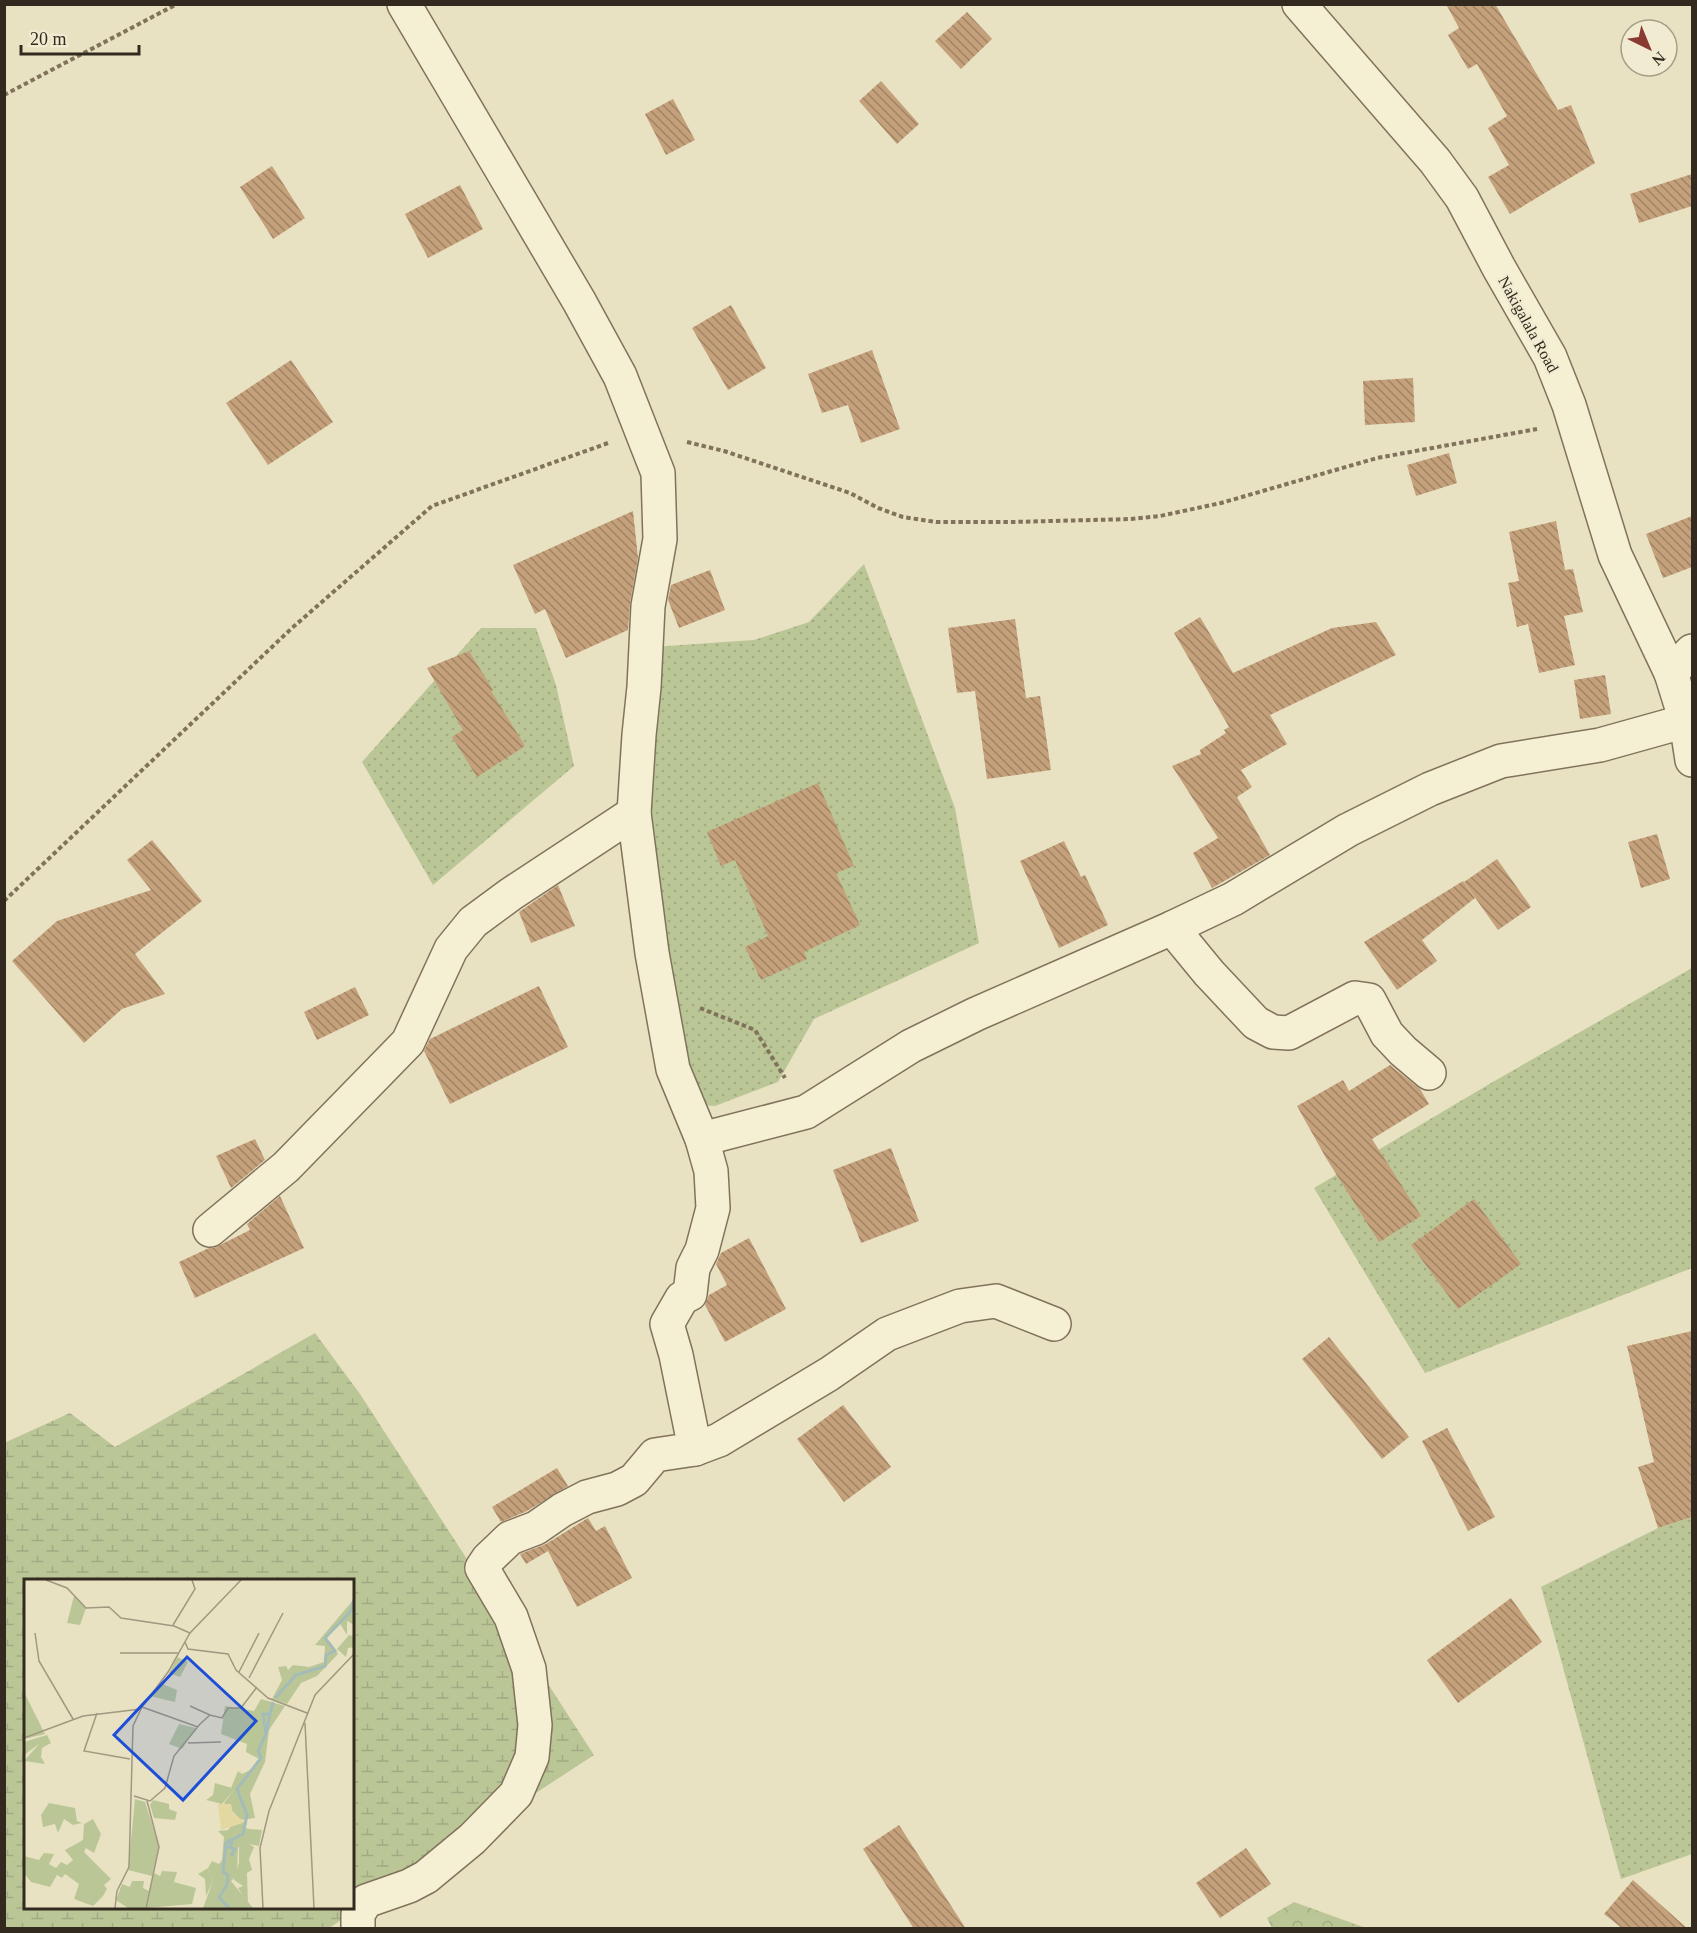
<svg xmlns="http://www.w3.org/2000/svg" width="1697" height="1933" viewBox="0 0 1697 1933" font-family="'Times New Roman',serif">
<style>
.grass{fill:url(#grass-dots)}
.forest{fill:url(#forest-crowns)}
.wetland{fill:url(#wetland-marsh);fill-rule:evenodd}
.building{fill:url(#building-back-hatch)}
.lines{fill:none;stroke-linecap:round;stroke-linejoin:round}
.street-casing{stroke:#81735b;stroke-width:36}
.path{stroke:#81735b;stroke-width:4;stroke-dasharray:4.5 3;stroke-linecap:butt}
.street{stroke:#f5efd4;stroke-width:33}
.labels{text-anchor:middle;stroke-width:5;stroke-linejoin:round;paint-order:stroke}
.street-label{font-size:16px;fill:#322a1e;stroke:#f1ebd1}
.inset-river{fill:none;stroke:#a4bcb8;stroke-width:3}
.inset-road{fill:none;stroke:#a09880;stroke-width:1.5}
.view{fill:#1d4ed8;fill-opacity:0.15;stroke:#1d4ed8;stroke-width:3}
.inset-edge{fill:none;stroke:#322a1e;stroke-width:3}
</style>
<defs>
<pattern id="grass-dots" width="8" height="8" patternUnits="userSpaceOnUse" patternTransform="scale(1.5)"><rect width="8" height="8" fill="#bbc697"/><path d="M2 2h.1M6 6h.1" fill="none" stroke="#a1aa82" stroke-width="1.8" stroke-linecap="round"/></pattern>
<pattern id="forest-crowns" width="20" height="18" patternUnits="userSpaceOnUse" patternTransform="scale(1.5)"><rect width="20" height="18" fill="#bbc697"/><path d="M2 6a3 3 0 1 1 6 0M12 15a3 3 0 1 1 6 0" fill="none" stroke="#a1aa82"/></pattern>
<pattern id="wetland-marsh" width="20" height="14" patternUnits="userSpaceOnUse" patternTransform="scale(1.5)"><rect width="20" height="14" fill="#bbc697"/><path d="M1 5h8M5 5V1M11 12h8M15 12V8" fill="none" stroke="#a1aa82"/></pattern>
<pattern id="building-back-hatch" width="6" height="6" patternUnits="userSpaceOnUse" patternTransform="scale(1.5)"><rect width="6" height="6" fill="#c4a17b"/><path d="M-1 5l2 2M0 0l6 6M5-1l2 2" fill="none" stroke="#a08364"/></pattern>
</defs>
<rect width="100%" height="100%" fill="#e9e2c2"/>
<g class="grass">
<polygon points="864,564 955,808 979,943 814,1019 778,1082 715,1106 688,1104 661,930 638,648 754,640 809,622"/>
<polygon points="481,628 536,628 556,685 574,766 433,885 362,762"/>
<polygon points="1692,968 1692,1268 1425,1373 1314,1188 1491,1083"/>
<polygon points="1692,1517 1692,1854 1621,1879 1541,1587 1658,1528"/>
</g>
<polygon class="forest" points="1294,1902 1366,1928 1272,1928 1267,1918"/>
<path class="wetland" d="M 315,1333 L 360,1394 L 594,1755 L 329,1928 L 5,1928 L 4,1443 L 70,1413 L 115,1447 ZM 26,1580 L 352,1580 L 352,1908 L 26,1908 Z"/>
<g class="building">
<polygon points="1446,4 1495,4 1558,110 1571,105 1595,163 1510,214 1488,177 1509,165 1488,128 1507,116 1477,64 1468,69 1448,35 1459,28"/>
<polygon points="967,12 992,39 961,69 935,41"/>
<polygon points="881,81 919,124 897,144 859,101"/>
<polygon points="673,99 695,140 666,155 645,114"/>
<polygon points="272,166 305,218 273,239 240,187"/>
<polygon points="1692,174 1692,206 1639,223 1630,194"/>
<polygon points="460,185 483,229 428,258 405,214"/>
<polygon points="731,305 766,368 728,390 692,328"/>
<polygon points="872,350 900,429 861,443 848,405 822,413 808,374"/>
<polygon points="291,360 333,422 268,465 226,403"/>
<polygon points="1413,378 1415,422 1365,425 1363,381"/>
<polygon points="1449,453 1457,483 1416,496 1407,465"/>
<polygon points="633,511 638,558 630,603 628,630 566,658 545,609 535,614 513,565"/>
<polygon points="1692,516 1692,567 1663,578 1646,534"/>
<polygon points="1556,521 1565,570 1573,569 1583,612 1564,616 1575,665 1539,673 1528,624 1517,627 1508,583 1519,581 1509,532"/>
<polygon points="710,570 725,610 679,628 668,600 671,585"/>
<polygon points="1200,617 1233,673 1332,628 1376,622 1396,655 1270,715 1287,744 1241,770 1252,787 1237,797 1270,855 1212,888 1193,853 1218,838 1172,766 1201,754 1200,750 1226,733 1224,730 1229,727 1174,633"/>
<polygon points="1015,619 1026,698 1040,696 1051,770 987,779 975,691 957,693 948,628"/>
<polygon points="469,651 493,690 491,691 525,746 477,777 452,737 463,730 427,668"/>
<polygon points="1605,675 1611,714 1580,719 1574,680"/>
<polygon points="818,783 854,866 836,873 860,925 804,952 807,959 761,980 745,947 768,936 735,860 721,866 707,832"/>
<polygon points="1657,834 1670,879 1641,888 1628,842"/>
<polygon points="152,840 202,901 135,954 165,994 122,1009 84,1043 12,961 57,921 151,890 127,860"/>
<polygon points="1064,841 1081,877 1085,875 1108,925 1059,948 1020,861"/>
<polygon points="1497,859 1531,907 1498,930 1464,882"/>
<polygon points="1463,881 1475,898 1422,940 1437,961 1397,990 1364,942"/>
<polygon points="558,885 575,926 531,943 519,912"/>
<polygon points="539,986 568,1047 450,1104 424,1051 430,1039"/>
<polygon points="355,987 369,1015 317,1040 304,1012"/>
<polygon points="1390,1065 1420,1089 1429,1104 1372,1139 1421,1216 1379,1242 1326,1158 1297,1106 1343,1080 1349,1091"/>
<polygon points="255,1139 265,1160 231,1188 216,1156"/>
<polygon points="891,1148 919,1221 861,1243 833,1170"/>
<polygon points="280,1196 304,1248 195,1298 179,1262 209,1248 214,1248 250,1230 247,1224"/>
<polygon points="1474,1199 1521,1264 1458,1309 1411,1245"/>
<polygon points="749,1238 786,1309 725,1342 705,1305 709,1295 727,1285 716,1264 721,1253"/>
<polygon points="1692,1331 1692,1517 1658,1528 1638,1467 1654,1462 1627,1346"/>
<polygon points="1329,1337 1409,1437 1382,1459 1302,1359"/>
<polygon points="843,1405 891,1467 844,1502 797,1439"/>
<polygon points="1447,1428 1495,1517 1468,1531 1422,1441"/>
<polygon points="557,1468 568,1486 527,1511 501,1522 492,1507"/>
<polygon points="588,1518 596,1531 605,1526 632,1578 577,1607 548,1551 526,1564 520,1554 546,1544"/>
<polygon points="1511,1598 1542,1642 1458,1703 1427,1660"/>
<polygon points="899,1825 966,1929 914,1929 863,1849"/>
<polygon points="1246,1848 1271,1884 1220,1918 1196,1883"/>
<polygon points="1633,1880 1688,1929 1623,1929 1604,1914"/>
</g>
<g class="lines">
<defs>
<g id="street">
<polyline points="1299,4 1435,161 1462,198 1499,268 1550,357 1569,405 1615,555 1671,673 1686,721 1692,760"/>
<polyline points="1671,673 1692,651"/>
<polyline points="1172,928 1209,973 1256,1023 1273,1032 1289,1033 1355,998 1369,1000 1387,1034 1403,1051 1429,1073"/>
<polyline points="702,1139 806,1112 911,1046 976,1014 1172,928 1233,899 1348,830 1430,789 1501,761 1600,745 1686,721"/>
<polyline points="210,1230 286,1167 408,1042 451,949 473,922 511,894 634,813"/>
<polyline points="695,1449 719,1440 829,1374 887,1334 960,1306 996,1301 1054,1324"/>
<polyline points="358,1928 358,1914 366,1901 409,1886 426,1877 472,1839 516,1794 532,1757 535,1725 529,1669 511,1617 482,1568 488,1559 510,1538 536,1528 562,1510 587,1497 617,1489 634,1480 655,1455 695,1449 676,1355 667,1324 682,1298 690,1294 693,1268 702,1250 713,1208 711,1171 702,1139 673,1069 652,953 634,813 639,735 644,687 648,606 660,539 658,473 620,376 579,301 404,4"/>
</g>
</defs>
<use href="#street" class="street-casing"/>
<g class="path">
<polyline points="4,95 177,4"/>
<polyline points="687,442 724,451 850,493 878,508 903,517 936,522 1013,522 1131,519 1160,516 1221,503 1377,458 1537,429"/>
<polyline points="4,901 292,628 432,506 608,443"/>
<polyline points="700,1008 755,1030 785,1078"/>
</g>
<use href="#street" class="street"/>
</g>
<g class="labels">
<g class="street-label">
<text transform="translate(1529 324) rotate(61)" y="6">Nakigalala Road</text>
</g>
</g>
<g transform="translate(24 1579)">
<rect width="330" height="330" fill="#e9e2c2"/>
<path d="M 50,17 L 62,29 L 56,46 L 43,44 ZM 153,78 L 164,83 L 156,98 L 145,94 ZM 136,104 L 153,111 L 151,123 L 126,117 ZM 0,113 L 21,155 L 0,160 ZM 155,145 L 172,149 L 158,170 L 145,165 ZM 23,156 L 27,164 L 18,169 L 17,178 L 21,185 L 0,182 L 15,165 L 0,176 L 0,163 ZM 191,204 L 211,210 L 198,225 L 182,221 L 189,216 ZM 111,220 L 121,223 L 135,267 L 128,297 L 104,291 ZM 129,221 L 145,225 L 145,230 L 153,233 L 151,241 L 130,239 L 126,226 ZM 25,224 L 51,229 L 53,242 L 58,244 L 49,246 L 40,240 L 34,254 L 31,245 L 19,248 L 17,236 ZM 69,240 L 77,255 L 70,274 L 62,269 L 60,273 L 87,300 L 80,306 L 83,310 L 79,317 L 69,327 L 50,320 L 55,305 L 41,295 L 38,299 L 33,296 L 26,308 L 7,303 L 0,294 L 0,277 L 15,281 L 20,274 L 30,275 L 25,285 L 32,289 L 37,283 L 43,286 L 49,281 L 41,271 L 59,261 L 60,245 ZM 226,250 L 238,251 L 235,267 L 225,265 L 230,268 L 225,280 L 228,291 L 223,294 L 224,325 L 214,309 L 219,307 L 210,301 L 215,283 L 215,268 ZM 184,289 L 189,302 L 182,317 L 181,300 L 174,295 ZM 138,292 L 153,293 L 150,303 L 172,309 L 168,325 L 122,329 L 130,294 L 136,297 ZM 108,302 L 120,302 L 119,309 L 125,312 L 121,329 L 104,329 L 92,321 L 98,305 L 106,308 Z" fill="#bbc697"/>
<path d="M 325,56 L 330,57 L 330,68 L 324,69 L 322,78 L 313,70 Z" fill="#bbc697"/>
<path d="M 330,20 L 330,46 L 323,42 L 323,56 L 315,43 L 301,59 L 314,75 L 293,97 L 277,104 L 263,125 L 248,120 L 258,101 L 254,88 L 262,87 L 264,91 L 269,86 L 285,88 L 300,83 L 301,67 L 291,66 ZM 237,120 L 261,127 L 245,151 L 241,183 L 226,215 L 231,239 L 217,241 L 200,224 L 210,211 L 207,209 L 214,192 L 218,195 L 232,188 L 235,180 L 222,173 L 223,165 L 197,155 L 201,127 L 230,132 ZM 210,243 L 222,243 L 221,249 L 226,250 L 220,267 L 214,268 L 213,297 L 207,302 L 229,329 L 179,329 L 189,302 L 184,289 L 188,282 L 195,285 L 198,281 L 200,258 L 194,252 L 204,251 Z" fill="#bbc697"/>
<path d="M 194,225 L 207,225 L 209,235 L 222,243 L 197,251 Z" fill="#e3d8a1"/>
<path class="inset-river" d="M 251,119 L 272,96 L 301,87 L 302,76 L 311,72 L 301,59 L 327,32 L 330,20M 243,152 L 246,134M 204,261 L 208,264 L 205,268 L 211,270 L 207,277M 205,329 L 195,318 L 203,306 L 204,296 L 199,293 L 202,264 L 219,255 L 223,236 L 213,210 L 237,179 L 234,172 L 242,155 L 239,135 L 246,135 L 249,123"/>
<path class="inset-road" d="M 22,1 L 43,9 L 62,29 L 85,28 L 97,39 L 150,47 L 166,54M 149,46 L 171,10 L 168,1M 11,54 L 15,82 L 49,140M 161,63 L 164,70 L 204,75 L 212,91 L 244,119 L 283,134M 96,74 L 154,74M 215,93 L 235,54M 225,99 L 259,34M 166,127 L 186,136M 118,128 L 174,148M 73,134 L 60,172 L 106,180M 281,144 L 290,329M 0,159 L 59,137 L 117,130M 164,164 L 197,163M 110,217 L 126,222 L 141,209 L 150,177 L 176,145 L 186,136 L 198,139 L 204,129 L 217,129 L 233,108M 91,329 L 93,312 L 105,288 L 109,147 L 118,128 L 144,93 L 166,54 L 217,1M 122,329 L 135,268 L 123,222M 239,329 L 236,269 L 245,232 L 291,116 L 330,75"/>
<path class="view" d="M 163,78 L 232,142 L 159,221 L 90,156 Z"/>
<rect width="330" height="330" class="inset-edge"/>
</g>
<rect width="1697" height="1933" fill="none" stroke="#322a1e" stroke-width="12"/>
<g transform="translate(1649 48) rotate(137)"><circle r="28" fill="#f1ebd1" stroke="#a59e89" stroke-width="1.5"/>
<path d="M0-4.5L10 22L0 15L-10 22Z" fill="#8a3a31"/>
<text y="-9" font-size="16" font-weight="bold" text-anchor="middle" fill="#322a1e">N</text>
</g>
<path d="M21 45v9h118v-9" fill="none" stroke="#322a1e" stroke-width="3"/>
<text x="30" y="45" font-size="18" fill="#322a1e" stroke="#f1ebd1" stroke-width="4.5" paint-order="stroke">20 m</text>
</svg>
